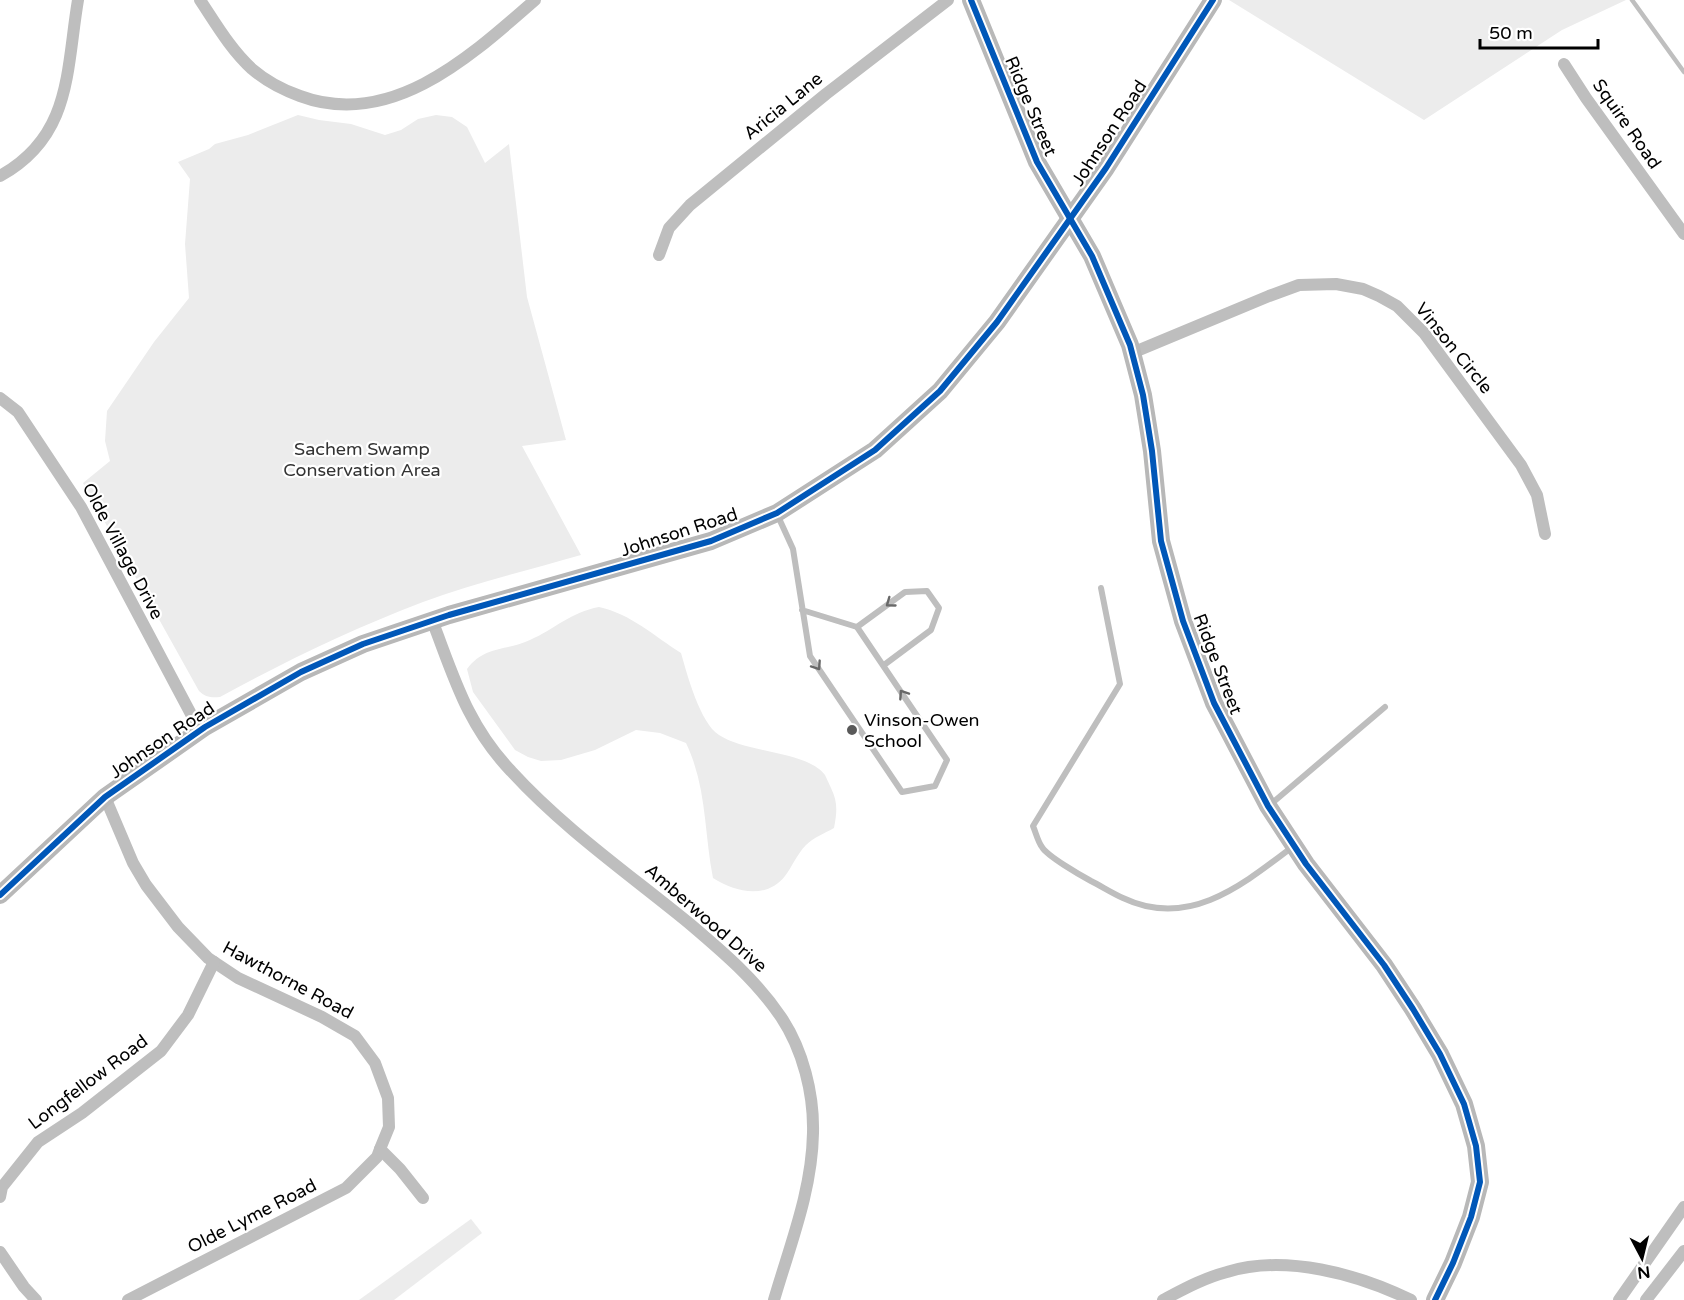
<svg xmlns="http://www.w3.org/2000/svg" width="1684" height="1300" viewBox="0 0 1684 1300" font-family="'Varela Round',sans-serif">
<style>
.green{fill:#ececec}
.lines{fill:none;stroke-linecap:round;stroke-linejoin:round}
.stream{stroke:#bfbfbf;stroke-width:4.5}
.lane{stroke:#bebebe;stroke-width:6}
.street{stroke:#bebebe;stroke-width:12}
.secondary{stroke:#b8b8b8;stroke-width:18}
.cycleway-casing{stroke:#fff;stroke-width:10}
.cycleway{stroke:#0057b8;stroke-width:6}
.oneway{stroke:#686868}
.poi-dot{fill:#595959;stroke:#fff;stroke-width:2}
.labels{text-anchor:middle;stroke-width:4.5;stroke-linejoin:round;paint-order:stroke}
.street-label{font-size:18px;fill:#000;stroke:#fff}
.park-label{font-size:18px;fill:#333;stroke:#fff}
.poi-label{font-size:18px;fill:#000;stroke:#fff;text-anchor:start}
</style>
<rect width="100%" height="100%" fill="#fff"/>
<g class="green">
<polygon points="1229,0 1626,0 1562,30 1424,120"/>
<path d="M 298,115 L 319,120 L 351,124 L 385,135 L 401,130 L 418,119 L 436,115 L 452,117 L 467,127 L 485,163 L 509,144 L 527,297 L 566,440 L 522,446 L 581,555 C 529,570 474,583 423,602 C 352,629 286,661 220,697 C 211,698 205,697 199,691 L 83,483 L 110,461 L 105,441 L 107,411 L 154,342 L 189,298 L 185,244 L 190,179 L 178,162 L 209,149 L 215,144 L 248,135 Z"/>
<path d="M 599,607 C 631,614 654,636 681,653 C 687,674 700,723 719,735 C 746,753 807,751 825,775 C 827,779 829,784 831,788 C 838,802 837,813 834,828 C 825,833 813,838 806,845 C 797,854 792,867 785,876 C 766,900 735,892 713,878 C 704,832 707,787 686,743 L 660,733 L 636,730 L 595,750 L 561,760 L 541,761 L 528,757 L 515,750 L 473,692 L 467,669 C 485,645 507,651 530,640 C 555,629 571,612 599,607 Z"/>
<polygon points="471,1219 482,1233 394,1300 359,1300"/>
</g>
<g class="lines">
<polyline class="stream" points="1632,0 1684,72"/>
<g class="lane">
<polyline points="777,514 793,549 810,656 902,792 935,786 947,760 857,627 802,610"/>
<path d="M 1101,588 L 1120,684 L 1033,826 C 1036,833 1038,842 1042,847 C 1047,856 1080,875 1091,881 C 1101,886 1112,893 1123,898 C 1188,929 1241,886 1291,848"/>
<polyline points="857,627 905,592 927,591 939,608 931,630 884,665"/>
<polyline points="1271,804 1385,707"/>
</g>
<g class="street">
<path d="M 200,0 C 216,24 231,50 252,69 C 266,81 283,90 300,96 C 391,130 471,56 535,0"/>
<polyline points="1564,64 1586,98 1684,234"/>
<path d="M 0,176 C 72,136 66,71 78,0"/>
<polyline points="659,255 669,228 690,205 826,94 948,0"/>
<polyline points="1132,353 1269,296 1299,285 1336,284 1363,289 1379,296 1397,306 1424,333 1521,465 1537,495 1545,534"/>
<polyline points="0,398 18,412 81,507 200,731"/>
<path d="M 432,620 C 454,677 467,725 511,771 C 564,829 629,874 690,924 C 723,952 756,980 781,1017 C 803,1050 814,1094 813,1133 C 812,1191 790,1245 774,1300"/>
<polyline points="105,797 133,863 146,885 178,927 208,958 238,978 322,1017 355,1036 375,1063 388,1098 389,1127 380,1149 400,1169 423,1198"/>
<polyline points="0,1197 2,1187 38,1142 82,1113 161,1051 188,1015 214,962"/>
<polyline points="0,1252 24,1287 36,1300"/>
<polyline points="128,1300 346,1188 377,1157 380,1149"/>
<path d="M 1163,1300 C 1184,1289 1204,1278 1227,1272 C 1285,1254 1358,1274 1411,1300"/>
<polyline points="1619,1300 1684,1207"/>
<polyline points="1646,1300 1684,1251"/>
</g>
<g class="secondary">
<polyline points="971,0 1037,162 1092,256 1130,345 1143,395 1152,451 1161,541 1183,621 1214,703 1268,806 1306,864 1384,965 1413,1009 1440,1054 1464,1104 1476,1146 1480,1182 1471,1217 1453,1263 1435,1300"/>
<polyline points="0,895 105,797 205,727 301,672 363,644 449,615 711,541 777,513 875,450 940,391 997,322 1106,168 1213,0"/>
</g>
<defs>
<g id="cycleway">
<polyline points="971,0 1037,162 1092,256 1130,345 1143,395 1152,451 1161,541 1183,621 1214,703 1268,806 1306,864 1384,965 1413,1009 1440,1054 1464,1104 1476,1146 1480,1182 1471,1217 1453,1263 1435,1300"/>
<polyline points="0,895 105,797 205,727 301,672 363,644 449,615 711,541 777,513 875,450 940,391 997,322 1106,168 1213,0"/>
</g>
</defs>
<use href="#cycleway" class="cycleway-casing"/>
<use href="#cycleway" class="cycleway"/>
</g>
<defs><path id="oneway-chevron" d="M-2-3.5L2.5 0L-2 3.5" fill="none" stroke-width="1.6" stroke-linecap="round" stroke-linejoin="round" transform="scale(1.5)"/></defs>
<g class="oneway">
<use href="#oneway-chevron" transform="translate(890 603) rotate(144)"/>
<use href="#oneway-chevron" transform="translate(817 666) rotate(56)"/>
<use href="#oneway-chevron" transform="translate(903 694) rotate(-124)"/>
</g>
<circle class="poi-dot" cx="852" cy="730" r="6"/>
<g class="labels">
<g class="street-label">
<text transform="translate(783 106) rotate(-39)" y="6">Aricia Lane</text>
<text transform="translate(1031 106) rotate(67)" y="6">Ridge Street</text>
<text transform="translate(1627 124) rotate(55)" y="6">Squire Road</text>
<text transform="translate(1109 133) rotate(-57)" y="6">Johnson Road</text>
<text transform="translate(1454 348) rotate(51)" y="6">Vinson Circle</text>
<text transform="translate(679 532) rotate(-18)" y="6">Johnson Road</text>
<text transform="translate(123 551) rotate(62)" y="6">Olde Village Drive</text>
<text transform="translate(1218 664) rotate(69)" y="6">Ridge Street</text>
<text transform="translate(162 740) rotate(-34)" y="6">Johnson Road</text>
<text transform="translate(706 918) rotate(41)" y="6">Amberwood Drive</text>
<text transform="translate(288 980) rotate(28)" y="6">Hawthorne Road</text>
<text transform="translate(88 1082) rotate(-37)" y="6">Longfellow Road</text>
<text transform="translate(252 1216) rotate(-27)" y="6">Olde Lyme Road</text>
</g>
<g class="park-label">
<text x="362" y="455">Sachem Swamp<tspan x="362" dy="21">Conservation Area</tspan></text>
</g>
<g class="poi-label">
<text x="864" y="726">Vinson-Owen<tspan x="864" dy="21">School</tspan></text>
</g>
</g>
<g transform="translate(1642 1258) rotate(173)" stroke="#ffffff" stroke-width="4.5" paint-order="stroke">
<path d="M0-4.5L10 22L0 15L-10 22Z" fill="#000000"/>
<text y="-9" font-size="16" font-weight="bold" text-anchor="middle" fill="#000000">N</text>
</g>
<path d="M1480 39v9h118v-9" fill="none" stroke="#000000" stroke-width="3"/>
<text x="1489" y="39" font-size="18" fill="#000000" stroke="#ffffff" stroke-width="4.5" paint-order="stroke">50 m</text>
</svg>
